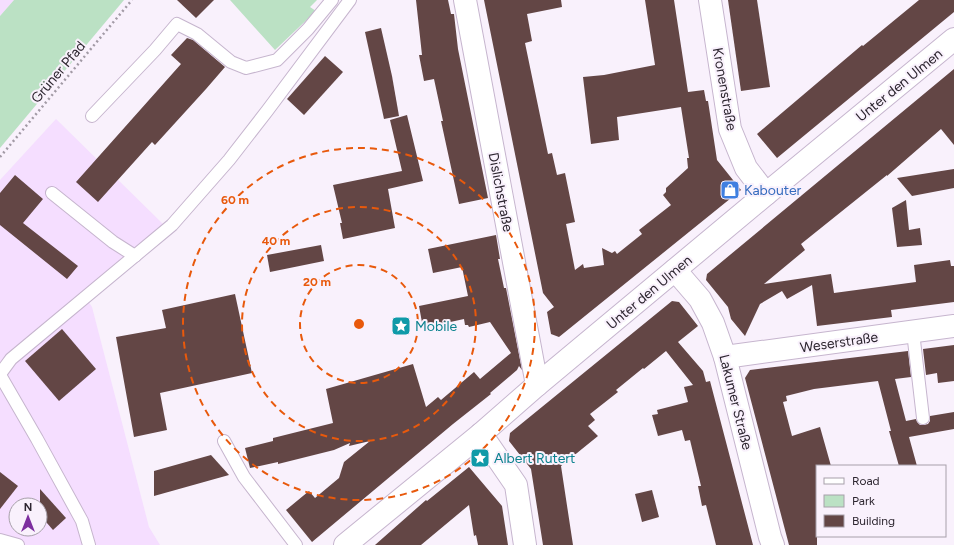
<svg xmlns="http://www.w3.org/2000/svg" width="954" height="545" viewBox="0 0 954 545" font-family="Figtree,sans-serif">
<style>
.built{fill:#f5deff;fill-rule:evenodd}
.green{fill:#bbe1c4}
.building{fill:#634645}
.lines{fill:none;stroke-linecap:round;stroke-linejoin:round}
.lane-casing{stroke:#c6b5ce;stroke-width:14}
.street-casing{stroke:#c6b5ce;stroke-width:24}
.secondary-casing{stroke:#c6b5ce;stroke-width:24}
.path{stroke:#a29aa5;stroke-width:2.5;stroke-dasharray:2 3;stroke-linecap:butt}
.lane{stroke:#fff;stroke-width:12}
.street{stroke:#fff;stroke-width:22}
.secondary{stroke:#fff;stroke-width:22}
.ring{fill:none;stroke:#e8590c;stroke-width:2;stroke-dasharray:7 5}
.labels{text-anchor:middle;stroke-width:4;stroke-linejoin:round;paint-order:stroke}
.street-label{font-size:14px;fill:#2d2630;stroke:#f9f1fc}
.shop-label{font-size:14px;fill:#366cbe;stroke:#f9f1fc;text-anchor:start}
.culture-label{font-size:14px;fill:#0d838f;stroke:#f9f1fc;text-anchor:start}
.centre{fill:#e8590c;stroke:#f9f1fc;stroke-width:2}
.ring-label{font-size:12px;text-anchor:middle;font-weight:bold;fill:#e8590c;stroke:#f9f1fc;stroke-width:4;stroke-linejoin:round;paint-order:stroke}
</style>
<rect width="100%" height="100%" fill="#f9f1fc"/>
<g class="built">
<polygon points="0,0 14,0 0,16"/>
<path d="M 56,119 L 164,225 L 84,295 L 92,307 L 149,527 L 160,545 L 0,545 L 0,180 ZM 16,505 L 40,505 L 40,529 L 16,529 Z"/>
</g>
<g class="green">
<polygon points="14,0 124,0 0,148 0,16"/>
<polygon points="230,0 317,0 310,7 316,11 275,50"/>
</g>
<g class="building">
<polygon points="177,0 214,0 196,18"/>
<polygon points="416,0 448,0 451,14 454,14 458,49 488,198 459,204 441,121 443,121 434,79 424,81 419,55 422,55"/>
<polygon points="484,0 561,0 562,7 527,14 532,41 525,43 548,154 552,153 557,175 565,173 575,222 566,224 575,270 583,264 584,268 604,265 602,248 612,253 615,251 617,254 642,234 639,230 671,205 663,195 666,192 666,188 688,168 687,158 689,158 681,107 617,117 619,140 591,144 583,77 604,75 655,65 645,0 674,0 688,92 704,90 706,101 708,101 717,160 741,190 559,337 551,334 547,312 554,307 543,293"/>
<polygon points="728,0 757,0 770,87 741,91"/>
<polygon points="919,0 954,0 954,12 777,158 757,134 862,45 863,46"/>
<polygon points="381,28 392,76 399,116 384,119 365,32"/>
<polygon points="187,38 193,40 225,67 206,89 155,145 152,142 98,202 76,182 181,64 171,55"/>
<polygon points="325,56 343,72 304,115 287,99"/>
<polygon points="954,69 954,145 941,129 887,176 887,175 801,244 805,250 764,284 831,274 834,293 916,282 914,265 950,260 951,266 954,266 954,302 891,310 892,317 817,326 812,285 787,299 782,291 760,304 745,336 731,319 728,307 706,280 707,274"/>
<polygon points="407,115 423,181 388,189 395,228 343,239 340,223 342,223 333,185 402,171 390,120"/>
<polygon points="954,169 954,188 912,196 897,178"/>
<polygon points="15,175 43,199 23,223 78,266 67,279 0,225 0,193"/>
<polygon points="906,200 909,230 920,228 922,245 897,247 892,208"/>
<polygon points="496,235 500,259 498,259 504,288 506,288 522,370 519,366 517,370 490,393 491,394 453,424 312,542 286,510 309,491 315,498 339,478 344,462 370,441 349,446 350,443 334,450 278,464 278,462 250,468 245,448 273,441 273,438 333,423 326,389 413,364 426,407 438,397 441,400 474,372 480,379 511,353 490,322 469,327 468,325 465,325 464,319 423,328 419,306 468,296 462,267 433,273 428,249"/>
<polygon points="321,245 324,261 270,272 267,255"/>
<polygon points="235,294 252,373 160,393 167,430 134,437 116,337 166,328 162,310"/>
<polygon points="672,301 679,302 698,326 678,342 703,371 706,382 710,381 753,545 716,545 706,505 702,506 698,486 701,486 690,440 685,441 682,430 658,436 652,415 658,414 657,410 688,402 684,387 693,385 666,351 644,369 643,368 616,390 618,392 590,414 595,420 588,426 598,436 561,466 573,545 543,545 531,469 509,441 510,433"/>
<polygon points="62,329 96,369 59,401 25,361"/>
<polygon points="954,345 954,381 938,383 937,373 926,375 923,349"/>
<polygon points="908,351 911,377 895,379 906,421 916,419 917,422 920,425 924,425 928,424 930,421 930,416 954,412 954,429 909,437 917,466 899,466 889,431 891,431 878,381 814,389 786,396 787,401 783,402 792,436 820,427 831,466 817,466 817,545 789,545 745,378 750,370"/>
<polygon points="211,455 229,475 154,496 154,471"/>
<polygon points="469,467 502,506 508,545 478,545 476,535 474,536 469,505 421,545 375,545 426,500 427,501"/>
<polygon points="0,472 18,486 0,509"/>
<polygon points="40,489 66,518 53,530 40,515"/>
<polygon points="652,490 659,517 642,522 635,494"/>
</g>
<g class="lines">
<defs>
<g id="lane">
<polyline points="92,116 155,50 177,24 197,34 231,62 246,68 277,60 308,29 332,0"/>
<polyline points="52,193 113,242 135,256"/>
<polyline points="913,332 923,418"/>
<polyline points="0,374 11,359 172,225 229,160 267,111 350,0"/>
<polyline points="0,375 37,439 82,521 89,545"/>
<polyline points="224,441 244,477 296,545"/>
<polyline points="0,540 18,545"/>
</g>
<g id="street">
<polyline points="465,0 537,385"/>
<polyline points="710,0 730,129 746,168 766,194"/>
<polyline points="675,270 700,299 713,323 725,357 770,537 773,545"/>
<polyline points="725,357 954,326"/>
<polyline points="481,434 516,485 525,545"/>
</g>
<polyline id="secondary" points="345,545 481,434 537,385 766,194 954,39"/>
</defs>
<use href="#lane" class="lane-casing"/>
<use href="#street" class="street-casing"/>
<use href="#secondary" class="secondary-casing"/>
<polyline class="path" points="0,157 132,0"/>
<use href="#lane" class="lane"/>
<use href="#street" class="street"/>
<use href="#secondary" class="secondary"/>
</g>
<g class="ring">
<circle cx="359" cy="324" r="59"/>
<circle cx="359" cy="324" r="117"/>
<circle cx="359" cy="324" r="176"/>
</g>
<defs>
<symbol id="shop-square" viewBox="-11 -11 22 22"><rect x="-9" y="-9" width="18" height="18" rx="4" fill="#3f7fe0" stroke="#f9f1fc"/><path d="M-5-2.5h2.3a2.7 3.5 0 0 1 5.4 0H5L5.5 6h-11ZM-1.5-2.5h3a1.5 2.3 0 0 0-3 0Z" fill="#fff"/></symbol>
<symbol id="sight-square" viewBox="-11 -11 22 22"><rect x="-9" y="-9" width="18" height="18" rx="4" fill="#0f9aa8" stroke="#f9f1fc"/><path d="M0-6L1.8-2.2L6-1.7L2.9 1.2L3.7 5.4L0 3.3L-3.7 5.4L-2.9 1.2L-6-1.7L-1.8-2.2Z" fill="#fff"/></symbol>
</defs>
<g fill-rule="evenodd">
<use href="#shop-square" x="719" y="179" width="22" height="22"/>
<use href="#sight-square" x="390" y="315" width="22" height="22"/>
<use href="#sight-square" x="469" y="447" width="22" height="22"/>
</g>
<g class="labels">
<g class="street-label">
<text transform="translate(58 72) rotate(-50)" y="5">Grüner Pfad</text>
<text transform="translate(899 85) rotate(-39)" y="5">Unter den Ulmen</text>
<text transform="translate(725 89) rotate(80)" y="5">Kronenstraße</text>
<text transform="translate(501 192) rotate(79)" y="5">Dislichstraße</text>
<text transform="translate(649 292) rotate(-40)" y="5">Unter den Ulmen</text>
<text transform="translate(839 342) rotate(-8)" y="5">Weserstraße</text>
<text transform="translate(736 402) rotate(76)" y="5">Lakumer Straße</text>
</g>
<g class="shop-label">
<text x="744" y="195">Kabouter</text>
</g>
<g class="culture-label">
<text x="415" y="331">Mobile</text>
<text x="494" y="463">Albert Rutert</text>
</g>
</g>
<circle cx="359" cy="324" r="6" class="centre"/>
<g class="ring-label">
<text x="235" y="204">60 m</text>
<text x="276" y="245">40 m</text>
<text x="317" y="286">20 m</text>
</g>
<rect x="816" y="465" width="130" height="72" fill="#f9f1fc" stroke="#a7a0aa"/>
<rect x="824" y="478" width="20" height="6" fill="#ffffff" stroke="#a7a0aa"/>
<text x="852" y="485" font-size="12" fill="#2d2630">Road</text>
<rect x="824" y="495" width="20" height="12" fill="#bbe1c4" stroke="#a7a0aa"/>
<text x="852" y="505" font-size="12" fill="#2d2630">Park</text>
<rect x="824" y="515" width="20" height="12" fill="#634645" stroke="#a7a0aa"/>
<text x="852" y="525" font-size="12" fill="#2d2630">Building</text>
<g transform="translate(28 517)"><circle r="19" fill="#f9f1fc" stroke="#a7a0aa"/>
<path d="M0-3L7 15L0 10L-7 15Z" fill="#7d2e9f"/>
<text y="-6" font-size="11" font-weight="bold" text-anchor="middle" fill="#2d2630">N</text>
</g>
</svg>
